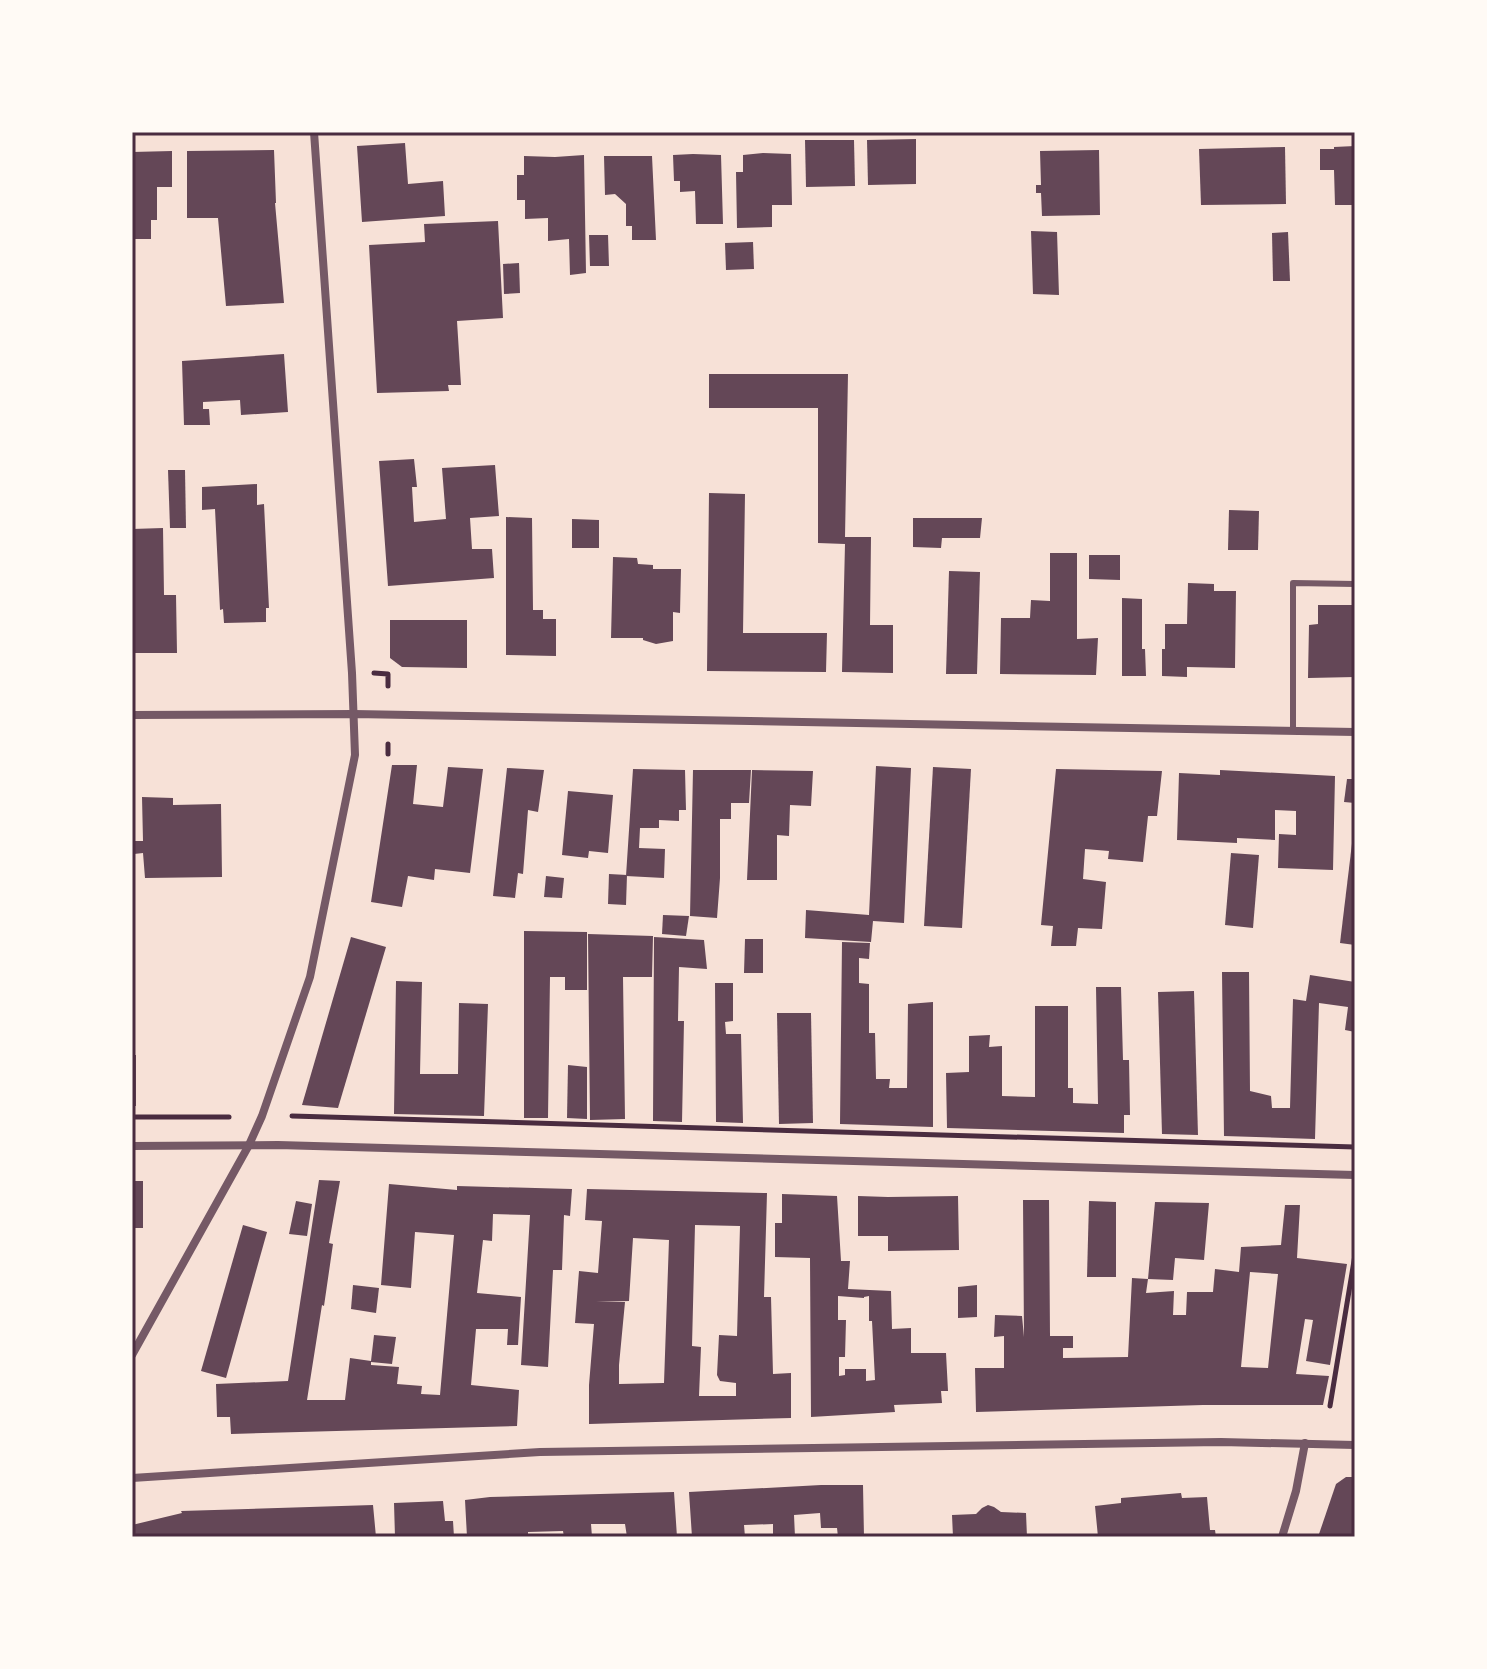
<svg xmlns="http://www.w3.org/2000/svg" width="1487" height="1669" viewBox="0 0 1487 1669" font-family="'Space Grotesk',sans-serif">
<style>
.building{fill:#644757;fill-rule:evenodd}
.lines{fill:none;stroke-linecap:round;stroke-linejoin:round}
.path{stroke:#4a2c40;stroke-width:5}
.service{stroke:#755966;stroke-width:6}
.minor{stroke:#755966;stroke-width:8}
.neatline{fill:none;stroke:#4a2c40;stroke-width:3}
</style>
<rect width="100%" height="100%" fill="#f7e1d7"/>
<g class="building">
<polygon points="916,139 916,184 868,185 867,140"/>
<polygon points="805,140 854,140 855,186 806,187"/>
<polygon points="405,143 408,184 443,181 445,216 362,222 357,146"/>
<polygon points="1355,146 1355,205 1335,205 1334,170 1320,170 1320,149 1334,149 1334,147"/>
<polygon points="1285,147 1286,204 1201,205 1199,149"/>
<polygon points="274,150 276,203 275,203 284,303 226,306 218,218 187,218 187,151"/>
<polygon points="1099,150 1100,215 1042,216 1041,193 1036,193 1036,185 1041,185 1040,151"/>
<polygon points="172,151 172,187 157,187 157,220 151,220 151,239 132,239 132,152"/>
<polygon points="763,153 791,154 792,205 772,205 772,227 737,228 736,172 743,172 743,155"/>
<polygon points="693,154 721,155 723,224 696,224 695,191 680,192 680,181 674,181 673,155"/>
<polygon points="584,155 586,273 570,275 569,239 548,241 548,218 525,219 525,200 517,200 517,175 524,175 524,156 555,157"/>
<polygon points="604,156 652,156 656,240 632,240 632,226 626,226 626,204 615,194 605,195"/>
<polygon points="498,221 503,318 457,321 461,385 448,385 449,391 377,393 369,245 425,242 424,224"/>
<polygon points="1031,231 1057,232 1059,295 1033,294"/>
<polygon points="1288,232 1290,281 1273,281 1272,233"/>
<polygon points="589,235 608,235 609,266 590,266"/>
<polygon points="753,242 754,269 726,270 725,243"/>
<polygon points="519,263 520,293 504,294 503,264"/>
<polygon points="284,354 288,412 241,415 240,400 203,402 203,409 209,409 210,425 184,425 182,361"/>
<polygon points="709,374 848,374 845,537 871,537 870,625 893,625 893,673 842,672 845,544 818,543 818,408 709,408"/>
<polygon points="414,459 417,487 412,487 414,522 446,519 442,468 495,465 499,516 470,518 472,549 492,549 494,578 388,586 379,461"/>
<polygon points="168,470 185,470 186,528 170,528"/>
<polygon points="257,484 257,505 264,504 269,608 266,608 266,622 224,623 223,609 220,610 215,509 202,510 202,487"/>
<polygon points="709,493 745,494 743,633 827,633 826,672 707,671"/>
<polygon points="1229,510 1259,511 1258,550 1228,550"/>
<polygon points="506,517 532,518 533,610 543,610 543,619 556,619 556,656 506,655"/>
<polygon points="913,518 982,518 980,538 942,538 941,548 913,547"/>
<polygon points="572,519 599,520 599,548 572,548"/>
<polygon points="163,528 164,595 176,595 177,653 132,653 132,529"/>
<polygon points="1050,553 1077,553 1077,639 1098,638 1096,675 1000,674 1001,618 1030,618 1031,600 1050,601"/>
<polygon points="1089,555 1120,555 1120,580 1089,579"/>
<polygon points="613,557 637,558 638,564 653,565 653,569 681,569 680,613 673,612 673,641 656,644 643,640 643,638 611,638"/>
<polygon points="949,571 980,572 977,674 946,674"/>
<polygon points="1188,583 1214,584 1214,591 1236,591 1235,668 1187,667 1187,677 1162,676 1162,649 1165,649 1165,624 1187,624"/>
<polygon points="1122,598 1142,599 1142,649 1145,649 1146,676 1122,676"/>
<polygon points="1318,605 1355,605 1355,677 1308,678 1309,625 1318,624"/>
<polygon points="390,620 467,620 467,668 402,667 390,658"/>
<polygon points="392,765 417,765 413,804 443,807 448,767 483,769 470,873 435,869 434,880 408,876 402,907 371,902"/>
<polygon points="876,766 911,768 904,923 873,921 871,942 805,938 806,910 869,915"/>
<polygon points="933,767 971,769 962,928 924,926"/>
<polygon points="507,768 544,770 538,812 528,810 523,874 518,873 515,898 493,896"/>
<polygon points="633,769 685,770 686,810 679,810 679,821 659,820 659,828 640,828 639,848 665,849 664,878 626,876"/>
<polygon points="1056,769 1162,771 1157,816 1148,816 1143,862 1108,859 1109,851 1085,849 1083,879 1106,882 1102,929 1078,928 1076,946 1051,946 1053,926 1041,925"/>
<polygon points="693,770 751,770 749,803 731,803 731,819 720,819 720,878 717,918 690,916"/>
<polygon points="752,770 813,771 811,806 790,805 789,836 777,835 777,880 747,880"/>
<polygon points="1220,770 1335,776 1333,870 1278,868 1279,834 1296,835 1296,811 1275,810 1275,840 1237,838 1237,843 1177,840 1179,773 1220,775"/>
<polygon points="1347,779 1355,779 1355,803 1344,802"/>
<polygon points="568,791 613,795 608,853 589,851 588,858 562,855"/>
<polygon points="142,797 173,798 173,805 221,804 222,877 145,878 143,853 134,854 134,841 143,841"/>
<polygon points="1353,835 1355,835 1355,945 1340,943"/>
<polygon points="1231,853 1259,855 1253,928 1225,925"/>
<polygon points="609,874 627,875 626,905 608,904"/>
<polygon points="546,876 564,878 562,898 544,897"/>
<polygon points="663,915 689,916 686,936 662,934"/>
<polygon points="524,931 587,932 587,990 565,990 565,977 550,977 548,1118 524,1118"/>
<polygon points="588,934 653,936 652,977 623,977 625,1119 590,1120"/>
<polygon points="351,937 386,947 338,1108 302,1105"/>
<polygon points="654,937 704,940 707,969 679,967 678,1021 684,1021 682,1122 653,1121"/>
<polygon points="745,939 763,939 763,973 744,973"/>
<polygon points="842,942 870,943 869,959 859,958 859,983 869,984 869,1033 875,1033 876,1079 890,1079 889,1088 907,1088 908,1004 933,1002 933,1127 840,1124"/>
<polygon points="1222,972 1249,972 1250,1091 1271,1096 1272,1108 1290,1108 1293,999 1306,1001 1310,975 1355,982 1355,1032 1345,1030 1348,1007 1319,1003 1315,1139 1224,1136"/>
<polygon points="396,981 422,982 420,1074 458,1074 459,1003 488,1004 484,1116 394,1114"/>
<polygon points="715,983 733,983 733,1021 725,1022 726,1034 741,1034 743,1123 716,1122"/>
<polygon points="1096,987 1121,987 1123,1060 1129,1060 1130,1115 1124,1115 1124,1133 947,1128 946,1073 969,1072 969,1036 990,1035 989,1047 1002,1046 1002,1096 1035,1097 1035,1006 1068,1006 1068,1088 1073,1088 1073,1103 1098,1104"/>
<polygon points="1194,991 1198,1135 1162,1134 1158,992"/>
<polygon points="777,1013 811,1013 813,1123 779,1124"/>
<rect x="132" y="1055" width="4" height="51"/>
<polygon points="568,1065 587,1067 587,1119 567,1118"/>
<polygon points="319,1180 340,1181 329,1243 333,1244 324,1306 322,1305 307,1400 345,1400 350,1358 371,1361 374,1335 396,1337 392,1364 371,1362 371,1365 399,1367 397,1384 422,1386 421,1394 440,1395 454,1235 415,1232 411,1288 381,1285 389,1184 457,1190 457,1186 572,1189 570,1216 564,1215 562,1270 553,1270 548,1367 521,1365 530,1215 493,1214 492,1241 483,1240 477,1293 521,1297 518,1345 507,1345 508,1329 476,1329 471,1385 519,1390 517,1426 231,1434 230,1417 217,1417 216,1384 288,1381"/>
<rect x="132" y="1181" width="11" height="47"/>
<path d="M 587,1189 L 767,1193 L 764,1297 L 771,1297 L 773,1374 L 791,1373 L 791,1418 L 589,1424 L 589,1385 L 594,1324 L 575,1323 L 579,1271 L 598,1273 L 602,1221 L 585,1220 ZM 695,1225 L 740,1226 L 737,1336 L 719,1335 L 717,1375 L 720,1381 L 736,1383 L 736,1396 L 699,1396 L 701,1347 L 692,1346 ZM 633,1238 L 669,1240 L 664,1383 L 619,1384 L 619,1365 L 625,1302 L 596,1302 L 629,1301 Z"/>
<path d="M 782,1194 L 837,1196 L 841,1261 L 850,1261 L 848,1289 L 891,1291 L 892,1329 L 911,1328 L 911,1353 L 946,1353 L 948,1391 L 941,1391 L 942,1403 L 894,1405 L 895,1412 L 811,1417 L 810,1258 L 775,1257 L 775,1223 L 782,1223 ZM 838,1296 L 864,1298 L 864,1297 L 869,1296 L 869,1321 L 872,1321 L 875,1380 L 866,1381 L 866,1369 L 845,1369 L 845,1375 L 839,1376 L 839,1357 L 845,1357 L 846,1320 L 838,1320 Z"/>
<polygon points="858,1196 888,1197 958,1196 959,1250 888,1251 888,1236 858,1236"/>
<path d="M 1023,1200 L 1049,1200 L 1050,1336 L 1073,1336 L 1073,1348 L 1063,1348 L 1063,1358 L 1128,1357 L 1132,1278 L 1148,1279 L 1146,1293 L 1174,1291 L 1173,1315 L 1186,1315 L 1187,1292 L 1213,1292 L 1215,1269 L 1239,1272 L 1241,1247 L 1281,1245 L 1285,1205 L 1300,1205 L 1297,1258 L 1347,1264 L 1330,1365 L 1306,1361 L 1313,1320 L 1305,1319 L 1296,1374 L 1329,1376 L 1323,1405 L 1203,1405 L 976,1412 L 975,1368 L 1004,1368 L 1004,1336 L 994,1337 L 995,1315 L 1022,1316 L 1024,1337 ZM 1250,1272 L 1278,1274 L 1268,1368 L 1241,1367 Z"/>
<polygon points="296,1201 312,1204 307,1236 289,1234"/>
<polygon points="1089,1201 1116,1202 1116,1277 1087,1277"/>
<polygon points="1155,1202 1209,1203 1204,1260 1175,1258 1173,1280 1148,1279"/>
<polygon points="243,1225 267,1232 226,1378 201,1371"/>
<polygon points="353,1285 379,1288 376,1313 351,1309"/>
<polygon points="977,1285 977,1317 958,1318 958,1287"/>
<polygon points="1346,1477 1355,1477 1355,1537 1318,1537 1336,1484"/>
<polygon points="821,1485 863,1485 864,1537 838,1537 837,1528 821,1528 820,1513 794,1515 795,1537 773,1537 773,1524 744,1525 745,1537 692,1537 689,1492"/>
<polygon points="674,1492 677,1537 627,1537 625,1524 591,1524 592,1537 564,1537 563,1531 528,1532 528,1537 467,1537 465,1500 490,1497"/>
<polygon points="1181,1493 1182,1498 1207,1497 1210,1530 1215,1530 1216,1537 1098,1537 1095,1506 1121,1503 1121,1498"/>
<polygon points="443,1501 445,1521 453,1521 454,1537 395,1537 394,1503"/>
<polygon points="373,1505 376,1537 132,1537 132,1525 182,1513 181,1511"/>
<polygon points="988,1505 994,1507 1001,1512 1026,1513 1027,1537 953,1537 952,1515 976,1514 982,1508"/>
</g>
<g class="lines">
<g class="path">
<polyline points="374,673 388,674 388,686"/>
<polyline points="388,754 388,744"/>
<polyline points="292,1116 1355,1147"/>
<polyline points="132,1117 229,1117"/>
<polyline points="1330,1406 1355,1255"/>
</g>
<polyline class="service" points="1293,731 1293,583 1355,584"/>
<g class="minor">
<polyline points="132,715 354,714 1355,732"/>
<polyline points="132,1146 278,1145 1355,1175"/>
<polyline points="132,1355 249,1145 262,1116 310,977 355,755 352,673 314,132"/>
<polyline points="132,1478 540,1452 1221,1442 1355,1445"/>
<polyline points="1282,1537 1296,1491 1305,1443"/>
</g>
</g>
<rect width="1487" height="1669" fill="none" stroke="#fffaf5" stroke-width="268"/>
<rect x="134" y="134" width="1219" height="1401" class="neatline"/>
</svg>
